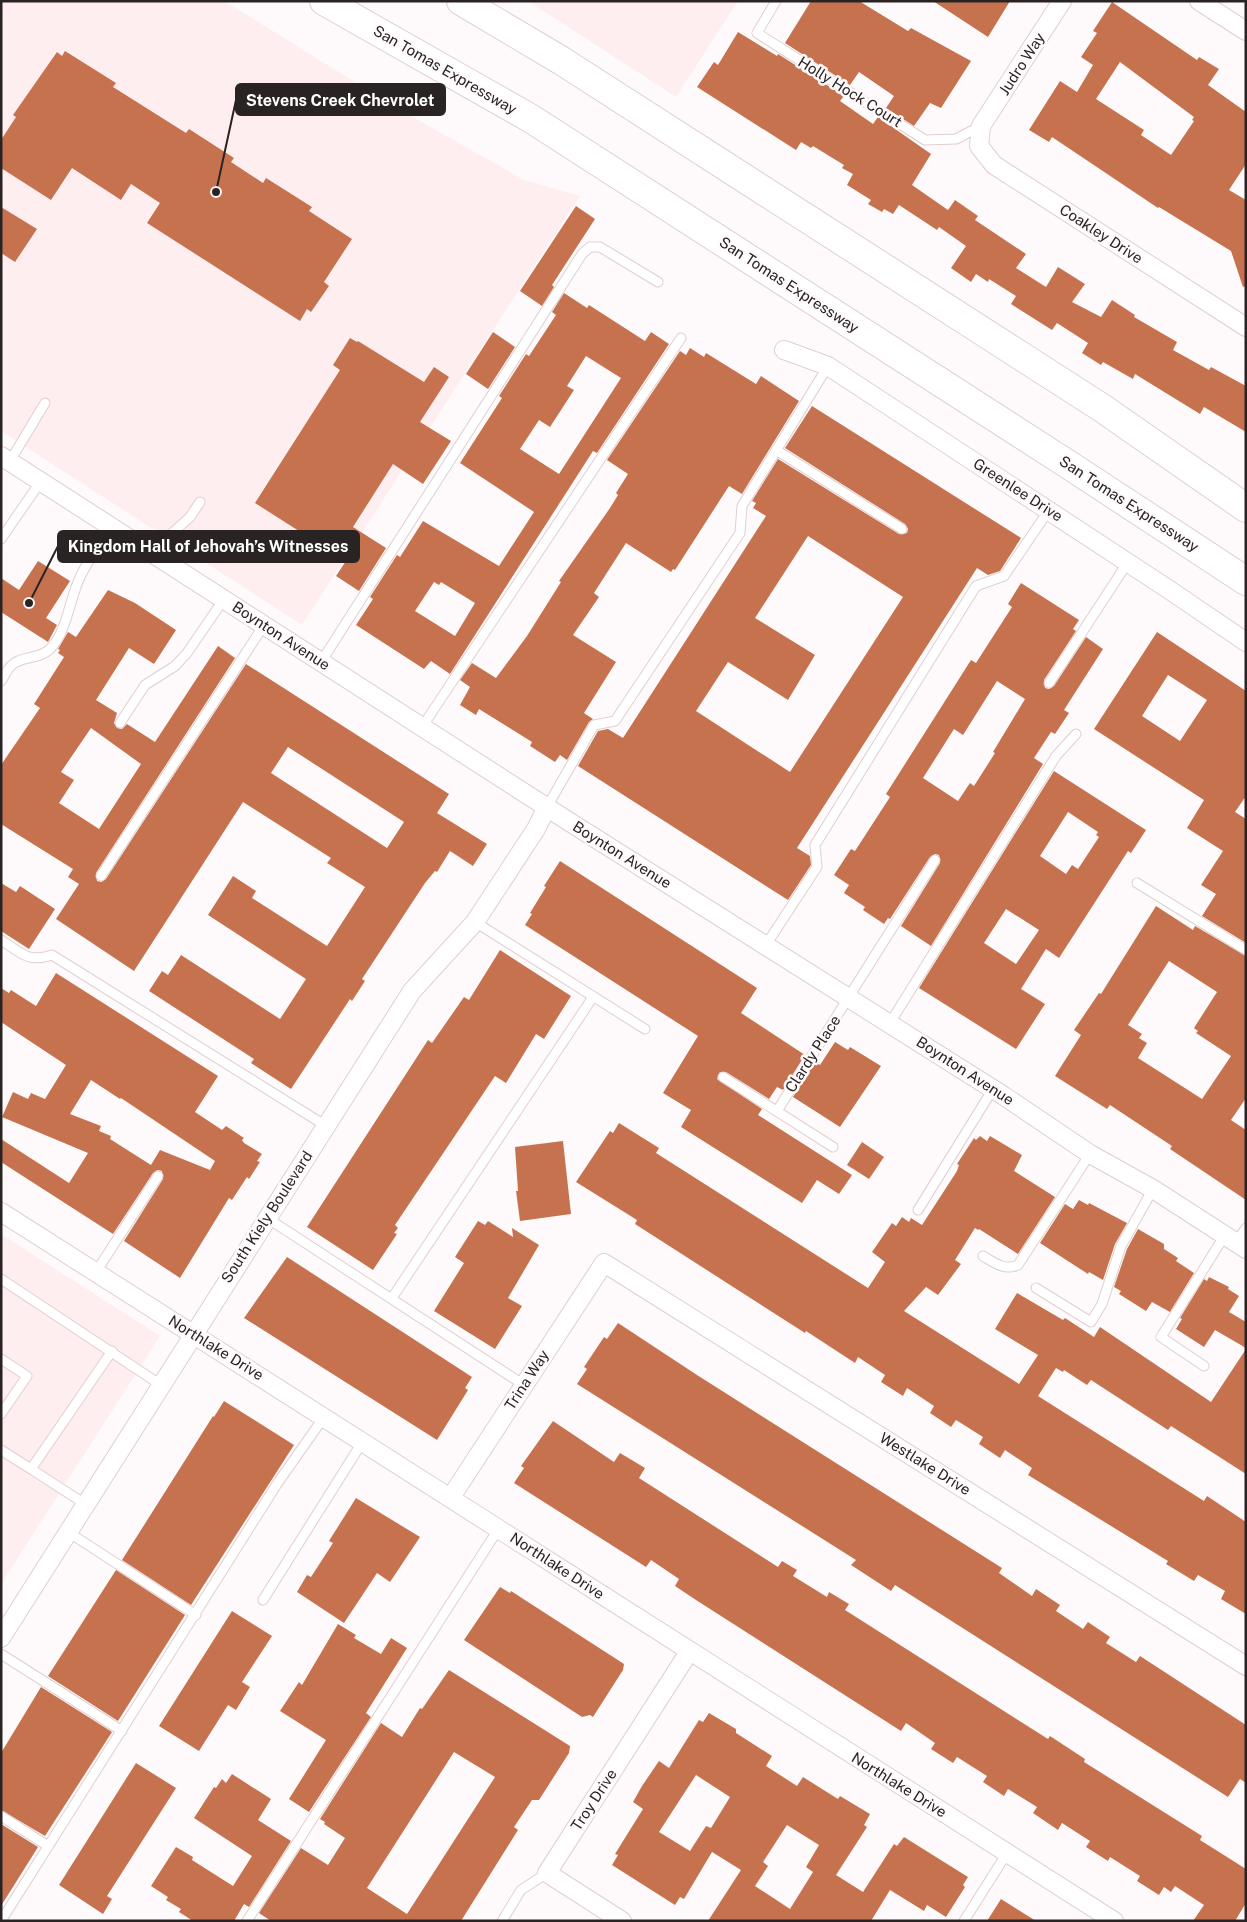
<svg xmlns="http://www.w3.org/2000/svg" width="1247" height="1922" viewBox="0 0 1247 1922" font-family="'Public Sans',sans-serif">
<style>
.built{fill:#ffeef0}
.building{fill:#c7724e;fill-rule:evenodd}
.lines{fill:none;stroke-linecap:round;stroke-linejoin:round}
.service-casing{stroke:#e1ced0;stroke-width:11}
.minor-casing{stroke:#e1ced0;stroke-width:20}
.trunk-casing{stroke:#e1ced0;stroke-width:30}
.service{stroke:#fff;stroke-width:9}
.minor{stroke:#fff;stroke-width:18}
.trunk{stroke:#fff;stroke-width:28}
.labels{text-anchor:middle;stroke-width:5;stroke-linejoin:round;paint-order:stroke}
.street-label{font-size:15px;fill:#2a2324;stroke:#fefafb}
.leader{fill:none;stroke:#2a2324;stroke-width:2}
.callout-dot{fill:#2a2324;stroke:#fefafb;stroke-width:2}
.callout{fill:#2a2324;stroke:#2a2324;stroke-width:2}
.callout-label{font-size:16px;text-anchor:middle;font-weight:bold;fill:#fff}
</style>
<rect width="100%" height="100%" fill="#fefafb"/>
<g class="built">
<polygon points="1,1 224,1 404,112 524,180 580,196 302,625 1,431"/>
<polygon points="528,1 738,1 676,97"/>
<polygon points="1,1234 160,1336 1,1584"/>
</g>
<g class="building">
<polygon points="811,1 859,1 908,31 911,28 971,61 941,108 930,103 914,126 886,108 894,96 859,72 850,85 785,43"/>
<polygon points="933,1 1010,1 988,37"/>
<path d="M 1112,2 L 1197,60 L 1199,57 L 1219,69 L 1208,85 L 1246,112 L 1246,164 L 1229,190 L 1246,200 L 1246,286 L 1243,287 L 1231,251 L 1159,207 L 1158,208 L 1052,137 L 1049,142 L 1029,130 L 1060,81 L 1077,92 L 1093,65 L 1081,57 L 1097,33 L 1093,31 ZM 1120,62 L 1194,117 L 1192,120 L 1194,121 L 1171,155 L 1141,135 L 1144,130 L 1096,99 Z"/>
<polygon points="738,32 777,56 778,54 844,96 840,101 873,124 878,117 931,154 912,185 948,210 955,200 978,216 975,220 1026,254 1016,268 1046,287 1058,267 1085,284 1072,302 1101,317 1112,300 1135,315 1134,317 1177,342 1173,350 1209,370 1211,367 1246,386 1246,432 1204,407 1200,414 1135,374 1133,379 1103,362 1101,365 1082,353 1088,343 1057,323 1052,330 1011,304 1016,296 989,279 988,282 976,274 971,282 951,268 966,246 939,227 937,230 899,205 893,214 884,209 882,212 868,204 871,200 847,185 853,174 842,168 844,165 813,146 811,148 801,142 796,150 697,87 714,62 718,65"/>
<polygon points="65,51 116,83 113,87 186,133 189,129 234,158 231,162 263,183 266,178 312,207 309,211 352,239 324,282 329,286 311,312 307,309 300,321 147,223 160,203 131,184 121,200 72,168 51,200 1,168 1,140 16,117 13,115 57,52 62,56"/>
<polygon points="576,206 595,219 552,285 554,287 542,306 520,291"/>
<polygon points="1,207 37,229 15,262 1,253"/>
<path d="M 564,293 L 587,308 L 589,305 L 645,341 L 651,332 L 669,344 L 597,453 L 593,451 L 450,674 L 431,661 L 424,669 L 356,625 L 373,599 L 370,597 L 397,555 L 400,557 L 423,521 L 499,566 L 534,512 L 460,463 L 502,398 L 499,396 L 526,354 L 529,356 L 556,315 L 552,312 ZM 586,356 L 621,378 L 559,474 L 520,449 L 539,420 L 550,427 L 574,390 L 567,386 ZM 434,582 L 439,585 L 441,582 L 475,603 L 455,636 L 415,611 Z"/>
<polygon points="493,332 515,347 488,389 466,374"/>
<polygon points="350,338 357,342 358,341 424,382 434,367 449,377 420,422 451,441 423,484 393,464 353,527 386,548 359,591 336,576 346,561 255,503 340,370 333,365"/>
<polygon points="690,348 704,357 706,353 756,384 761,376 799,401 742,494 729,486 675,570 673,569 671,572 626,543 594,593 599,597 573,635 616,662 584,713 593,719 589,722 567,760 560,755 555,762 530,746 532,742 479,709 476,715 460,705 470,687 460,680 472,663 496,678 527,636 561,582 559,581 610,508 618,495 616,493 628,474 607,460 680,351 686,355"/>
<path d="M 812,406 L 1021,538 L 1000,571 L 988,575 L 977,568 L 797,848 L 810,856 L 811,865 L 788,900 L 578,766 L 598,731 L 608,729 L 623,738 L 766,516 L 753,508 L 756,503 L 752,501 L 778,459 L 899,534 L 907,533 L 908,529 L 905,524 L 785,448 ZM 808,536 L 903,597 L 790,772 L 696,711 L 728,662 L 788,700 L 815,655 L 755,618 Z"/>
<polygon points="38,561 70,581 46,618 57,625 48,642 1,612 1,578 19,590"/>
<path d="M 1021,583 L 1079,620 L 1073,629 L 1076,631 L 1044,680 L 1045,688 L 1049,689 L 1054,686 L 1086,637 L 1103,649 L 1064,710 L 1069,713 L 1055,734 L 1051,732 L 1034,758 L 1043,764 L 931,946 L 901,926 L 940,863 L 939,855 L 935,854 L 930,857 L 890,919 L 888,918 L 884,924 L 863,910 L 865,907 L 844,893 L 849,885 L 834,875 L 851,849 L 855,851 L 890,797 L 886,794 L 971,660 L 976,663 L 1012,607 L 1008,604 ZM 997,681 L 1025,699 L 993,752 L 995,753 L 974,786 L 970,783 L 958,801 L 923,778 L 954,729 L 963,735 Z"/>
<path d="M 108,590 L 135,603 L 176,630 L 154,664 L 129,648 L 96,700 L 117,713 L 114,723 L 117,728 L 122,729 L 127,724 L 155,742 L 218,646 L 235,658 L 96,873 L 97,881 L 101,882 L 106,879 L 246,664 L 449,794 L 437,813 L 487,844 L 473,866 L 450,851 L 437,872 L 435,871 L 425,883 L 362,979 L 365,981 L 352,1001 L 350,999 L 291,1089 L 251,1063 L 254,1059 L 149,991 L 162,971 L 168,975 L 181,955 L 280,1019 L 306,979 L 208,915 L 233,876 L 256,891 L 252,898 L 327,946 L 365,887 L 327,863 L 331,858 L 243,802 L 134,971 L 56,919 L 79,884 L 68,877 L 73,869 L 1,824 L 1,765 L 40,708 L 34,704 L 64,657 L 58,653 L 60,650 L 58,649 L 68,632 L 76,637 ZM 91,728 L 141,764 L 99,829 L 59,803 L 74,780 L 61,772 ZM 288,747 L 404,822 L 387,848 L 271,773 Z"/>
<path d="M 1157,632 L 1246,691 L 1246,796 L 1235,812 L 1246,819 L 1246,943 L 1202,916 L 1216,894 L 1201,885 L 1223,851 L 1187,828 L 1204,800 L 1094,729 ZM 1168,675 L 1207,700 L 1180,741 L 1142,716 Z"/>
<path d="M 1054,771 L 1146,830 L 1131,853 L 1128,851 L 1059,958 L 1046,949 L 1021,989 L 1045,1004 L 1016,1049 L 919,988 ZM 1068,812 L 1098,832 L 1096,835 L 1099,837 L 1078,869 L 1072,865 L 1066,874 L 1040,856 ZM 1006,909 L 1039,930 L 1016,964 L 984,943 Z"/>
<polygon points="560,861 757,988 741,1013 805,1055 783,1090 777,1087 769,1099 726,1072 720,1072 717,1079 762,1109 758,1115 852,1175 839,1194 817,1180 802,1203 681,1127 691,1110 663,1093 698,1036 525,925 532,914 530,913 546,887 544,886"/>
<polygon points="1,883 16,892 20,886 55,909 29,949 1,931"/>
<path d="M 1156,906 L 1193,930 L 1195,926 L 1246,956 L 1246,1098 L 1231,1120 L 1246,1130 L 1246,1200 L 1170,1149 L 1172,1146 L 1110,1105 L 1107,1109 L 1055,1076 L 1081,1035 L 1074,1030 L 1099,993 L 1101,994 ZM 1169,961 L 1217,992 L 1194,1028 L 1198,1031 L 1196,1033 L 1231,1056 L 1202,1099 L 1138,1058 L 1147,1043 L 1139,1038 L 1142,1034 L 1128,1025 Z"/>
<polygon points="500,950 571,996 544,1039 536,1034 506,1083 495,1076 395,1225 398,1228 394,1233 397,1234 373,1270 307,1227 428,1040 432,1043 464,997 469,1000"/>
<path d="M 56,973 L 218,1076 L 195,1112 L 222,1130 L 226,1126 L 244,1138 L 242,1140 L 244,1143 L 262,1154 L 257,1161 L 260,1162 L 249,1179 L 247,1177 L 232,1200 L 229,1198 L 180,1278 L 124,1241 L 163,1179 L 162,1171 L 158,1170 L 153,1173 L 113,1234 L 1,1162 L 1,1139 L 69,1183 L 88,1153 L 2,1117 L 13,1092 L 28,1099 L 31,1093 L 45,1099 L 66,1065 L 1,1022 L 1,988 L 9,993 L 11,990 L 36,1006 ZM 91,1080 L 120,1099 L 121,1098 L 215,1161 L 210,1170 L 160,1150 L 151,1165 L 110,1139 L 111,1136 L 99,1131 L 101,1126 L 70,1114 Z"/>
<polygon points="835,1042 848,1050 850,1047 881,1066 840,1127 793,1097 815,1062 820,1065"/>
<polygon points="619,1123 659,1148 656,1153 868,1288 885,1262 872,1252 892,1223 896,1226 902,1217 909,1222 911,1218 922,1225 957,1171 959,1165 957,1164 974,1138 976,1140 980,1136 987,1141 990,1136 1022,1155 1014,1171 1055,1197 1018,1254 979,1229 978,1230 975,1228 955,1260 961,1264 938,1295 926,1287 904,1311 1019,1384 1038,1355 995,1329 1017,1293 1063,1320 1065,1318 1094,1337 1100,1327 1211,1402 1246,1349 1246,1474 1171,1426 1168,1430 1091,1380 1087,1385 1064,1370 1063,1372 1056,1368 1038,1396 1204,1501 1207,1496 1246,1522 1246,1614 1221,1599 1225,1591 1198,1575 1194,1581 1166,1564 1168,1561 1028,1475 1032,1468 1005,1450 1000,1458 979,1444 983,1437 956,1420 951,1427 930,1413 934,1406 907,1388 903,1396 881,1382 885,1375 858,1357 855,1363 806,1331 805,1333 635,1224 637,1220 576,1182 610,1131 613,1133"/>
<polygon points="563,1141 571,1214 520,1221 516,1191 518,1191 515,1147"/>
<polygon points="862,1142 884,1157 869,1179 847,1165"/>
<polygon points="1079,1200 1088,1205 1089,1203 1127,1223 1115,1244 1103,1280 1089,1272 1088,1274 1040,1243 1065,1204 1073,1209"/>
<polygon points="478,1221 485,1225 488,1221 513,1237 512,1228 539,1245 508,1298 522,1306 495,1349 434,1311 464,1263 455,1257"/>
<polygon points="1138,1229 1164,1244 1164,1249 1178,1258 1176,1261 1194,1273 1170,1312 1152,1302 1146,1311 1119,1294 1121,1291 1114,1287 1127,1249"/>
<polygon points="287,1257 472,1377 465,1388 468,1390 437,1440 244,1318"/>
<polygon points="1209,1277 1229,1287 1228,1289 1239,1296 1229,1312 1246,1322 1246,1348 1215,1330 1204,1347 1176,1329 1182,1319 1180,1318 1204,1279 1207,1281"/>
<polygon points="618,1323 697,1375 1002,1568 999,1573 1032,1596 1036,1589 1060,1605 1056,1611 1083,1629 1088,1622 1110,1637 1106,1643 1136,1662 1140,1656 1246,1725 1246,1783 1240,1779 1228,1797 895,1585 891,1591 851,1565 856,1560 577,1384 587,1369 584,1367 604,1337 607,1339"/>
<polygon points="224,1401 294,1445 191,1605 122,1560 213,1416 214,1417"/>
<polygon points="553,1421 614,1462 620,1453 645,1468 639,1478 778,1567 782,1561 797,1570 793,1576 827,1597 829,1592 849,1604 845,1610 1048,1739 1050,1736 1085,1759 1084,1762 1202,1836 1200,1840 1246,1869 1246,1903 1235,1921 1193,1921 1204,1905 1175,1886 1171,1892 1164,1887 1159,1895 1137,1881 1140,1876 1110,1857 1108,1861 1086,1847 1090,1841 1062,1823 1058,1830 1033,1813 1037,1807 1008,1789 1004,1796 983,1782 987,1776 957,1757 953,1763 931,1749 935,1743 906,1723 901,1731 696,1600 675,1586 679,1579 651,1560 646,1567 514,1483 524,1468 521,1466"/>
<polygon points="356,1498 420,1537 390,1582 377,1573 344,1623 297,1592 307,1575 311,1577 333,1543 329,1541"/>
<polygon points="116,1570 185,1615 118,1721 48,1676"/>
<polygon points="500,1587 510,1593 511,1591 624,1664 623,1670 593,1717 590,1715 582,1717 464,1640"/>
<polygon points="232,1611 272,1636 242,1682 250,1687 236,1710 228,1705 199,1751 159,1726"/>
<polygon points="338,1624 356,1635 354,1638 381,1654 391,1638 407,1648 366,1713 371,1717 309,1812 289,1799 326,1740 280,1711 299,1682 302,1685"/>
<path d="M 449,1670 L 570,1746 L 569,1753 L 539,1800 L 532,1800 L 514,1827 L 518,1830 L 461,1921 L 271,1921 L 259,1913 L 301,1848 L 328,1865 L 345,1838 L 324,1824 L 325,1822 L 320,1819 L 381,1723 L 402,1737 L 420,1708 L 422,1709 ZM 454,1752 L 495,1777 L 407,1914 L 367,1888 Z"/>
<polygon points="41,1687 112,1732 45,1836 1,1810 1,1753"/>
<path d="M 709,1713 L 736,1729 L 736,1733 L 772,1756 L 766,1766 L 797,1786 L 803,1777 L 838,1799 L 840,1796 L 870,1814 L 864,1825 L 867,1827 L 836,1875 L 863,1892 L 894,1844 L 897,1846 L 904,1837 L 968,1877 L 963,1885 L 965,1887 L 946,1917 L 927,1905 L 924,1911 L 890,1890 L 871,1921 L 708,1921 L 741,1870 L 712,1852 L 684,1899 L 680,1897 L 675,1905 L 612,1865 L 618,1855 L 615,1854 L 643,1809 L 633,1802 L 642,1786 L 659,1761 L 669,1768 L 699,1720 L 703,1722 ZM 696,1775 L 730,1797 L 711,1828 L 706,1826 L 690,1851 L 659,1832 ZM 787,1825 L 819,1845 L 806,1867 L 813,1872 L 790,1909 L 755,1886 L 768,1866 L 763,1862 Z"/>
<polygon points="136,1763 176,1788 107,1896 112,1899 103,1914 59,1885"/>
<polygon points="232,1774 271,1799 258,1820 291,1841 249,1907 244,1904 234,1921 193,1921 179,1912 181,1909 166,1900 168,1897 151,1886 176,1847 193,1857 192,1860 233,1886 252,1856 194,1818 214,1787 216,1788 222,1779 226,1783"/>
<polygon points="1,1824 38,1847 1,1906"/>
<polygon points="1001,1899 1036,1921 987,1921"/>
</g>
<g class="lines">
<defs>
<g id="service">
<polyline points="776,1 757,33 925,140 956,139 981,126"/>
<polyline points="776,450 902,529"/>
<polyline points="10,461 45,403"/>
<polyline points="1,539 41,481"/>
<polyline points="151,552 190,517 200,502"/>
<polyline points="321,662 582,254 590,247 600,247 658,282"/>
<path d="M 1,681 C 4,677 7,669 12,665 C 23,655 39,660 50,649 C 68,630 69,599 81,575 C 90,558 100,542 108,524"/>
<polyline points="1049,683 1128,562"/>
<polyline points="120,723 145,685 175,666 187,653 224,599"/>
<polyline points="422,727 681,338"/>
<polyline points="547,807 594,725 615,721 740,533 742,506 828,366"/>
<polyline points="101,876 264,625"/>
<polyline points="1137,883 1246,950"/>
<polyline points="475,922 645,1029"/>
<path d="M 1,940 C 21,953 28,963 52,955 L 326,1126"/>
<polyline points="766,945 817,867 815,845 976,586 1004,576 1049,510"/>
<polyline points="890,1023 1056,756 1076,734"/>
<polyline points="723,1077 833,1147"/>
<polyline points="777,1111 935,860"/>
<polyline points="918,1210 993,1089"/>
<polyline points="267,1218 524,1385"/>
<polyline points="1236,1242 1246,1228"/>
<path d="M 983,1256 C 995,1263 1004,1271 1018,1265 L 1090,1154"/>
<polyline points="96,1272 158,1176"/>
<polyline points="1,1279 161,1385"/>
<polyline points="1036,1288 1091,1322 1102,1304 1121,1246 1153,1189"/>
<polyline points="392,1298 593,997"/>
<polyline points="1,1359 27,1376 1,1414"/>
<polyline points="1204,1366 1161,1337 1225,1235"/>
<polyline points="1,1450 31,1469"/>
<polyline points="85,1504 31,1469 112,1351"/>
<polyline points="68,1532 196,1615"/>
<polyline points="263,1600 363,1441"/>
<polyline points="1,1654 122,1731"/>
<polyline points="1,1816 48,1846"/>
<polyline points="1,1921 277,1484 324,1417"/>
<polyline points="247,1921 499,1528"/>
<polyline points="502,1921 521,1890 547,1873"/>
<polyline points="964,1921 1007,1853"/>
</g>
<g id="minor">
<polyline points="1062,1 981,126 979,146 994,165 1246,327"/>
<polyline points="1199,1 1246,31"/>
<polyline points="784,350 828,366 1168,589 1246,642"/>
<polyline points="1,456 568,821 1004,1096 1090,1154 1153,1189 1246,1249"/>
<path d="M 1,1212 C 373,1447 742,1686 1114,1921"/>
<polyline points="451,1497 604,1263 1246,1666"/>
<polyline points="1,1638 412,991 475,922 536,829 547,807"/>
<polyline points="622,1921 547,1873 689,1652"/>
</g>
<g id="trunk">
<polyline points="324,1 530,118 1066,463 1246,581"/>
<polyline points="461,1 562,61 1102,408 1246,508"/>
</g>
</defs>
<use href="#service" class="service-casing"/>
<use href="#minor" class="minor-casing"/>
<use href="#trunk" class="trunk-casing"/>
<use href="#service" class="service"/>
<use href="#minor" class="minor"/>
<use href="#trunk" class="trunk"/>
</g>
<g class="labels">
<g class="street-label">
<text transform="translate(1022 64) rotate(-57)" y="5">Judro Way</text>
<text transform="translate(445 70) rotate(30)" y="5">San Tomas Expressway</text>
<text transform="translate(850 92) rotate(32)" y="5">Holly Hock Court</text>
<text transform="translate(1101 234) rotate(33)" y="5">Coakley Drive</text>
<text transform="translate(789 285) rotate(33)" y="5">San Tomas Expressway</text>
<text transform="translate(1018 490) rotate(33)" y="5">Greenlee Drive</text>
<text transform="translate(1129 504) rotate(33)" y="5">San Tomas Expressway</text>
<text transform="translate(281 636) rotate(33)" y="5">Boynton Avenue</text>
<text transform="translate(622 855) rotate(32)" y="5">Boynton Avenue</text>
<text transform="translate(813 1054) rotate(-57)" y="5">Clardy Place</text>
<text transform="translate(965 1071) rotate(33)" y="5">Boynton Avenue</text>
<text transform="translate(267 1217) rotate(-57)" y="5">South Kiely Boulevard</text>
<text transform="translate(216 1348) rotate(32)" y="5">Northlake Drive</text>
<text transform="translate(527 1380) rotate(-57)" y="5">Trina Way</text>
<text transform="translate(925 1464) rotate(32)" y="5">Westlake Drive</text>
<text transform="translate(557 1566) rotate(33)" y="5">Northlake Drive</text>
<text transform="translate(899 1785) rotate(32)" y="5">Northlake Drive</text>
<text transform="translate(594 1800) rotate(-57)" y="5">Troy Drive</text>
</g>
</g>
<path class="leader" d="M216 192L236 100M29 603L58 546"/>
<g class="callout-dot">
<circle cx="216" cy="192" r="5"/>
<circle cx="29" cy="603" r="5"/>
</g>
<g class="callout">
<rect x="236" y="84" width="209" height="31" rx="5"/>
<rect x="58" y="531" width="301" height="31" rx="5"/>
</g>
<g class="callout-label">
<text x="340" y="106">Stevens Creek Chevrolet</text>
<text x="208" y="552">Kingdom Hall of Jehovah’s Witnesses</text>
</g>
<rect width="1247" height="1922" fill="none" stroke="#2a2324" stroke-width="5"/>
</svg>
